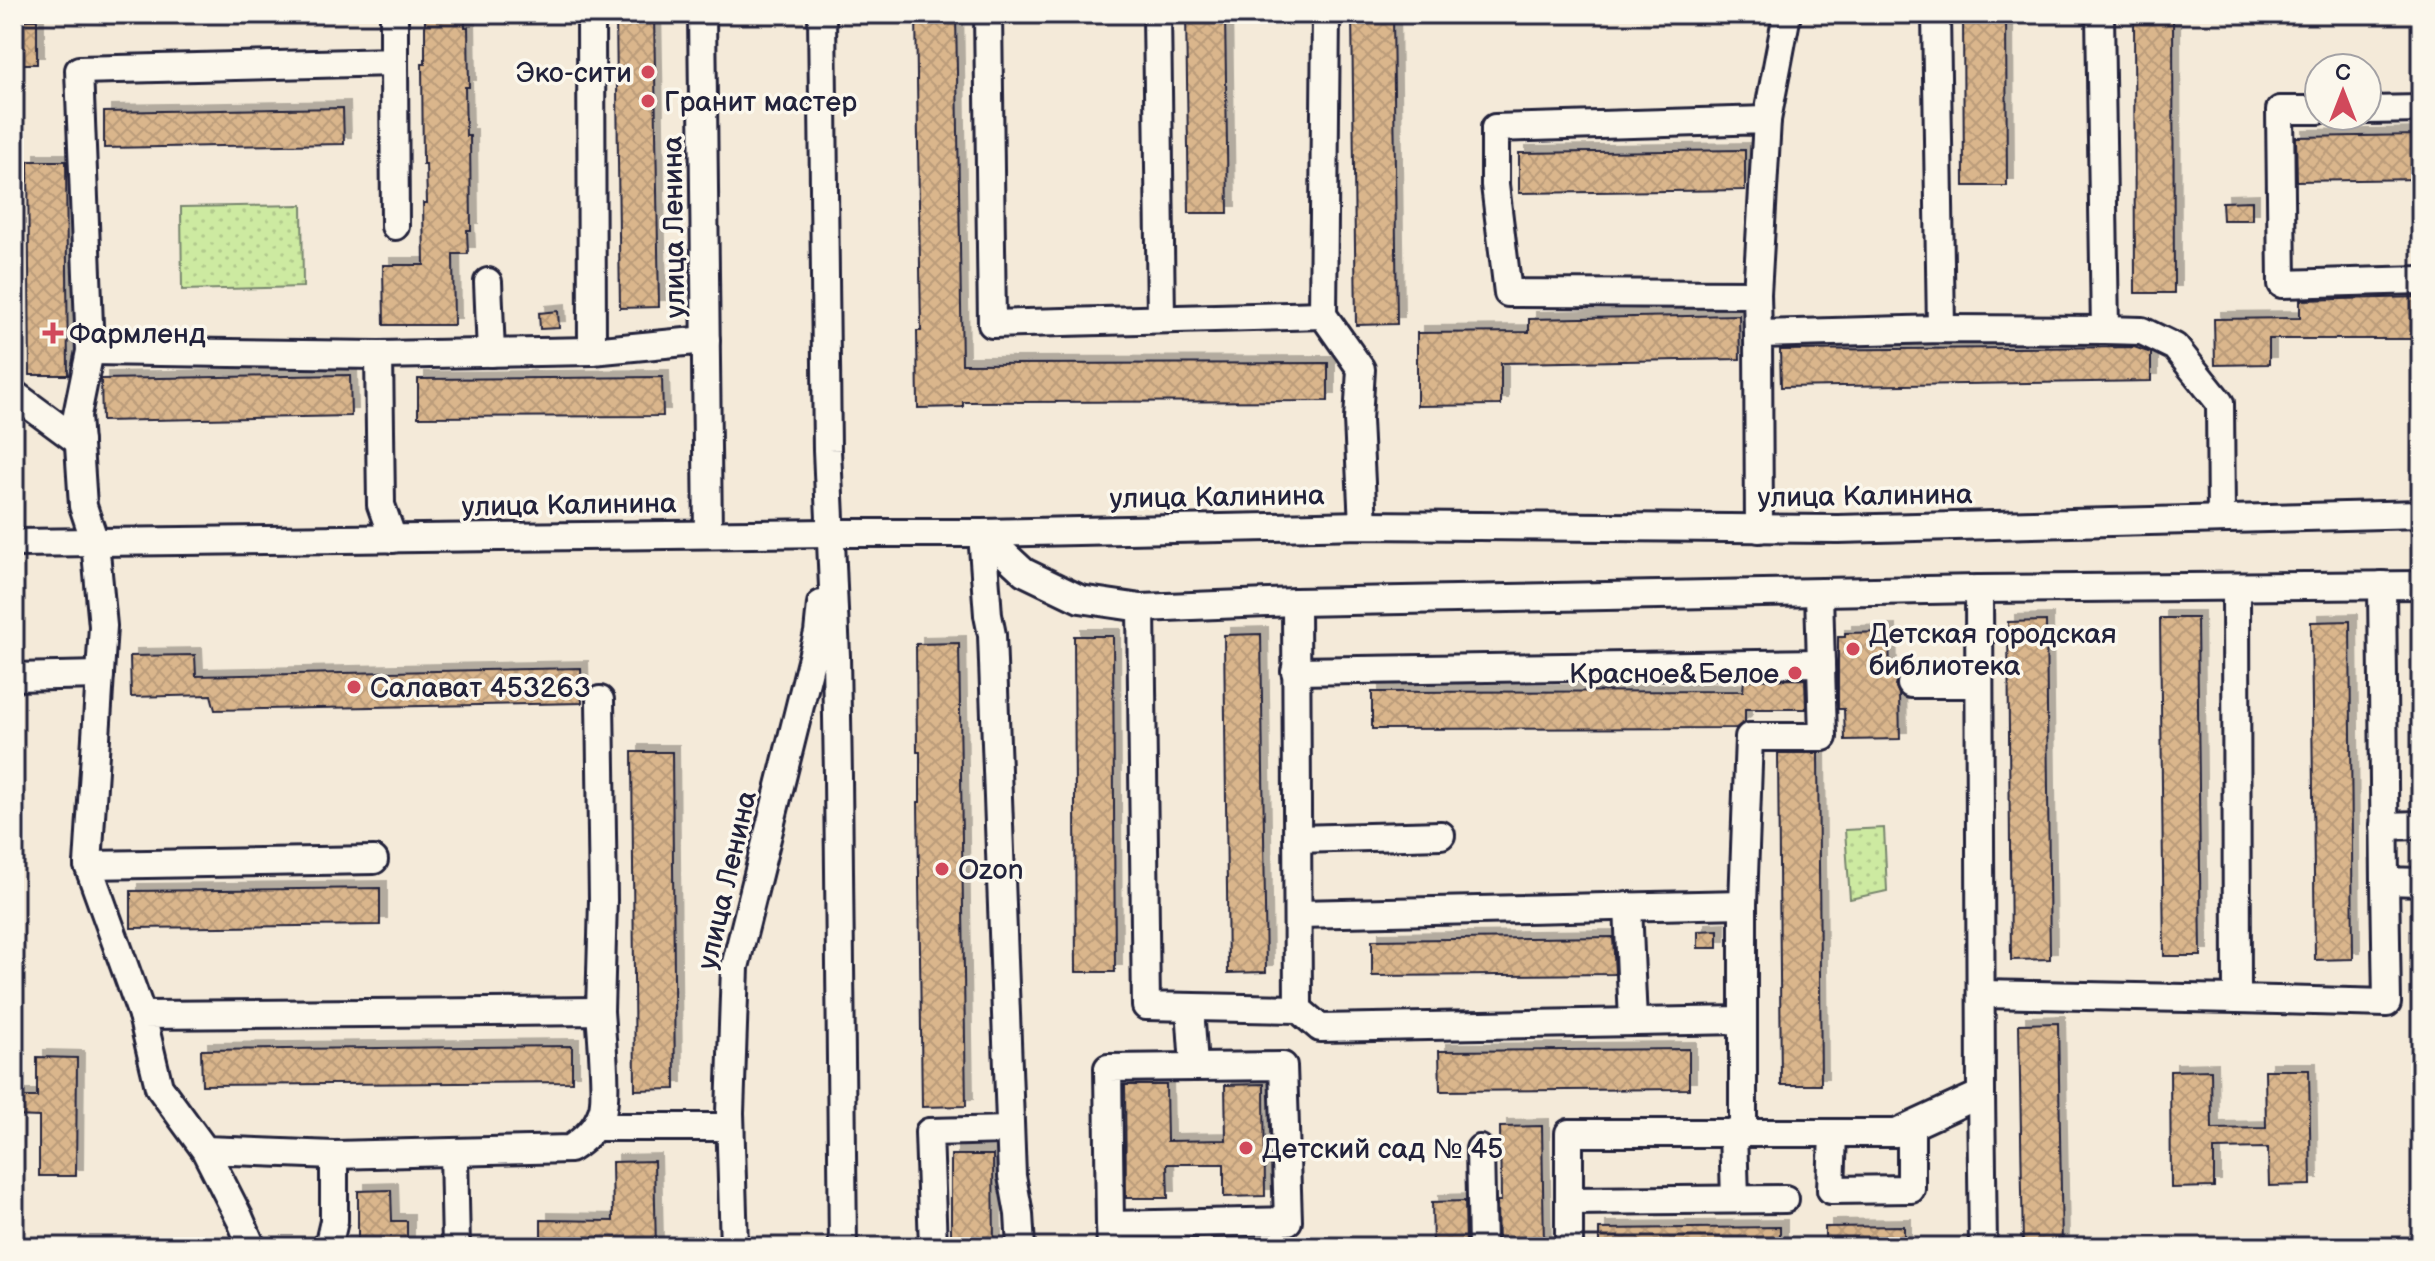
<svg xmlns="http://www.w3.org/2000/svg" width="2435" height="1261" viewBox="0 0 2435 1261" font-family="'Balsamiq Sans',sans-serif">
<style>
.park{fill:url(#park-dots);stroke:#78866e;stroke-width:2}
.building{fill:url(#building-cross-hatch);stroke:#22223b;stroke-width:2;filter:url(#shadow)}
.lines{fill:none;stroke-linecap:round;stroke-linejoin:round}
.minor-casing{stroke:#22223b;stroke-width:32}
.minor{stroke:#fbf7ec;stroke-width:26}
.poi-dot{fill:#d1495b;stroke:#fbf7ec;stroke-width:3}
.labels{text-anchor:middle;stroke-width:7;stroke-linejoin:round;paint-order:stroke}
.poi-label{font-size:28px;fill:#22223b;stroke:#fbf7ec;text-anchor:start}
.street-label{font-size:28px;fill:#22223b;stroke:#fbf7ec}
</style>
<defs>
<pattern id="park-dots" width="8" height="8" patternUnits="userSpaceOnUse" patternTransform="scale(2)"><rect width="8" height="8" fill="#cdeaa1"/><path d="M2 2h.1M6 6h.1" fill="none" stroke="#b0c88c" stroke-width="1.8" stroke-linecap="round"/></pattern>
<pattern id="building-cross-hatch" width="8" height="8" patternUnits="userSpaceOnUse" patternTransform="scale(2)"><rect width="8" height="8" fill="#dab68c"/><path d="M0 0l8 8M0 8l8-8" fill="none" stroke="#bb9c7a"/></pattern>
<filter id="shadow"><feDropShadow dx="7" dy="-7" stdDeviation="0" flood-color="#0004"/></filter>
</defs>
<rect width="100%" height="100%" fill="#f4ead9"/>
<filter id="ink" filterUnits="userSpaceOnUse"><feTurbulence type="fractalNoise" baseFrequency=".0125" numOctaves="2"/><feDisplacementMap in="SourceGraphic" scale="16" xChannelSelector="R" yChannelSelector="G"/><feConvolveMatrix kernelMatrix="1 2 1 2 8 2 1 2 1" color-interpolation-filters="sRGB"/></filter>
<g filter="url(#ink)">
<g class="park">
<polygon points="302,205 303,287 182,290 181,207"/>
<polygon points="1884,828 1887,891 1850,899 1845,830"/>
</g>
<g class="building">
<polygon points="425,14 465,14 465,27 468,27 469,87 465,87 466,136 470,136 471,230 467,230 468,254 453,254 454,325 384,325 383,265 424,265 423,203 427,203 426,164 423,164 422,64 425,64"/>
<polygon points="616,14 654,14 659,307 620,308"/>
<polygon points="916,14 956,14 962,364 1328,363 1328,401 963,402 963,407 918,408 917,331 921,331"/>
<polygon points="1186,14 1225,14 1228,213 1189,213"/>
<polygon points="1352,14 1393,14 1397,324 1356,325"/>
<polygon points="1963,14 2006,14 2007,186 1964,186"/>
<polygon points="2134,14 2173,14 2174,293 2135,293"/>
<rect x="14" y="20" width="23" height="44"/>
<polygon points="343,108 344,144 104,148 104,112"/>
<polygon points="2421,135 2421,179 2297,181 2296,137"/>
<polygon points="1745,150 1745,190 1519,193 1519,153"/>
<polygon points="28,161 66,161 68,375 30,375"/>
<polygon points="2252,201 2252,220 2223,220 2222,202"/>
<polygon points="2421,297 2421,339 2269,339 2269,364 2215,365 2214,319 2300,318 2300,300"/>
<polygon points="558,311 559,328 540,329 539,313"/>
<polygon points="1739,315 1740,359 1501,363 1501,405 1417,406 1417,333 1529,332 1529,319"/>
<polygon points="2134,347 2151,353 2151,381 1781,387 1780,350"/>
<polygon points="350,375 351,416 102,421 101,379"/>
<polygon points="662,377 663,416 418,417 418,379"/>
<polygon points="2160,618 2197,618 2201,956 2164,956"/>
<polygon points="2046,621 2050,959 2011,960 2008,622"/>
<polygon points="2350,621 2353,959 2315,960 2311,622"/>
<polygon points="1889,632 1890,675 1898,675 1895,685 1899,694 1900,739 1845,740 1844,709 1838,709 1838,637 1845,637 1845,633"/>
<polygon points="1261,634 1266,972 1228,973 1224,635"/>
<polygon points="1074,636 1113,636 1115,972 1076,972"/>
<polygon points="959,643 966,1106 922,1107 918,802 920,802 920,752 917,752 916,644"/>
<polygon points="195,655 196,676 581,668 582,703 215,710 211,695 131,697 130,656"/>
<polygon points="1805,679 1806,709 1745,709 1745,722 1736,728 1372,729 1372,692 1743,691 1744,680"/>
<polygon points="632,752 672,752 675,1089 635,1090"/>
<polygon points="1778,753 1818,753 1821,1085 1781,1085"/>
<polygon points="380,888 380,925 131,928 131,891"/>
<polygon points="1718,930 1718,948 1698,948 1698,931"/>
<polygon points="1613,937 1615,974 1372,976 1372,940"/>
<polygon points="2058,1023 2062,1247 2023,1247 2019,1024"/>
<polygon points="572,1046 572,1082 202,1085 201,1050"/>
<polygon points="1689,1049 1689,1089 1440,1091 1439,1051"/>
<polygon points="37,1057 77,1058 76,1176 39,1176 39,1117 14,1116 14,1097 37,1097"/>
<polygon points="2211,1070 2212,1129 2266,1128 2265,1070 2309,1070 2311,1185 2269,1186 2268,1148 2214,1149 2214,1187 2171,1188 2170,1071"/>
<polygon points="1264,1084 1265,1196 1224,1197 1224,1164 1167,1164 1168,1198 1126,1198 1125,1085 1166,1085 1167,1141 1226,1140 1225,1085"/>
<polygon points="1542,1126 1544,1247 1498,1247 1497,1201 1501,1201 1500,1127"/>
<polygon points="951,1155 993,1155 994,1247 951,1247"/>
<polygon points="654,1161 656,1247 541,1247 541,1220 613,1221 612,1162"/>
<polygon points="391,1190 392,1221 407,1221 407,1247 358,1247 358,1191"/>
<polygon points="1465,1201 1466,1247 1433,1247 1432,1202"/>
<polygon points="1904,1226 1904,1247 1825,1247 1825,1227"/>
<polygon points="1780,1227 1780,1247 1599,1247 1599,1229"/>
</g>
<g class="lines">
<defs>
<g id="minor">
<polyline points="591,14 592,351 706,340"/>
<polyline points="702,14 708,534"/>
<polyline points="822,14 827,450 836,656 838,777 843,1247"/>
<polyline points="988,14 992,324 1323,315 1361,369 1358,420 1363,525"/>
<polyline points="1157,14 1161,319"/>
<polyline points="1936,14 1941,329"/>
<polyline points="394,62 395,226"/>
<polyline points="2319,110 2280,110 2282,284 2421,280"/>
<polyline points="2367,110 2421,109"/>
<polyline points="1767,120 1787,14"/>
<polyline points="488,282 491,353"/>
<polyline points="1757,294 1508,293 1495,185 1495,128 1767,120 1757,294 1758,334"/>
<polyline points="1323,315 1326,14"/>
<polyline points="2105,330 2142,331 2175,347 2220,403 2221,518"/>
<polyline points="90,351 379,355"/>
<polyline points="14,394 79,442"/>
<polyline points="1759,529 1758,334 1941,329 2105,330 2100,14"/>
<polyline points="982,533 1024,572 1080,599 1141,608 1296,602 1979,589 2421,585"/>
<polyline points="982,533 988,615 992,635 1012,1176 1019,1214 1021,1247"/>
<polyline points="393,539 381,505 379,355 592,351"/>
<polyline points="14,543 829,533 982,533 1363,525 1838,529 2421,514"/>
<polyline points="2382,585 2385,881 2421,882"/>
<polyline points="2236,588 2237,999 2387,1003 2385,881"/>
<polyline points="1296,602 1298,1009"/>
<polyline points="1141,608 1146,1006 1298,1009 1320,1028 1743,1020"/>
<polyline points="1295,671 1821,663"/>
<polyline points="14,677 100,675"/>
<polyline points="1911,684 1978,684"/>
<polyline points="600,700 603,900 600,1011"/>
<polyline points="2384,826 2421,825"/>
<polyline points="1297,839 1441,835"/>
<polyline points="88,865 103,626 95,542 83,506 77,415 90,351 79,70 394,62 394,14"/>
<polyline points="1628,906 1633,1022"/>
<polyline points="1298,914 1743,904"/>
<polyline points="1981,994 2237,999"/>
<polyline points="1190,1007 1194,1066"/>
<polyline points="142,1015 88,865 374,860"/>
<polyline points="1981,1094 1983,1247"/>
<polyline points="595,1127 730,1127"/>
<polyline points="1733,1132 1735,1199"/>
<polyline points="1743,1132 1743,904 1749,737 1823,737 1819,593"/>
<polyline points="1833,1133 1831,1190 1911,1189 1911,1127"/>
<polyline points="1480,1149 1482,1247"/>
<path d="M 205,1150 L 334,1155 L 570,1149 C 585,1139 596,1129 602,1112 C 608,1097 601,1030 600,1011 L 142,1015 L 159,1087 L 205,1150 L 240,1219 L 252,1247"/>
<polyline points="454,1152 456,1247"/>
<polyline points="1569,1201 1785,1199"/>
<polyline points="1110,1225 1288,1221 1283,1066 1108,1068 1110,1225 1111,1247"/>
<polyline points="328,1247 334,1221 334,1155"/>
<polyline points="734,1247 730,1113 735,967 818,633 821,604"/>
<polyline points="933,1247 929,1132 1010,1130"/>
<polyline points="1569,1247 1569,1133 1896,1133 1981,1094 1979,589"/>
</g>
</defs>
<use href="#minor" class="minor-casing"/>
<use href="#minor" class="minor"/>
</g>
</g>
<g class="poi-dot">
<circle cx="648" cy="72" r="8"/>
<circle cx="648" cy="101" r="8"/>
<path d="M49 321h8v8h8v8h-8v8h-8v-8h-8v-8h8z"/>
<circle cx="1853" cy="649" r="8"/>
<circle cx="1795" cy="673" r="8"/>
<circle cx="354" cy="687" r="8"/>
<circle cx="942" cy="869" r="8"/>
<circle cx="1246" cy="1148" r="8"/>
</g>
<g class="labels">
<g class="poi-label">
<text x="632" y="82" text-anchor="end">Эко-сити</text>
<text x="664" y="111">Гранит мастер</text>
<text x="69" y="343">Фармленд</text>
<text x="1869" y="643">Детская городская<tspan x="1869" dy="32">библиотека</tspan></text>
<text x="1779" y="683" text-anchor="end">Красное&amp;Белое</text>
<text x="370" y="697">Салават 453263</text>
<text x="958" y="879">Ozon</text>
<text x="1262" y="1158">Детский сад № 45</text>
</g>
<g class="street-label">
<text transform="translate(673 227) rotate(-91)" y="10">улица Ленина</text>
<text transform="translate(1865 495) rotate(-1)" y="10">улица Калинина</text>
<text transform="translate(1217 496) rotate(-1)" y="10">улица Калинина</text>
<text transform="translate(569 504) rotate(-1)" y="10">улица Калинина</text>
<text transform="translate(726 880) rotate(-77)" y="10">улица Ленина</text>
</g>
</g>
<rect width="2435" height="1261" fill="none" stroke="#fbf7ec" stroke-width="48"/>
<rect x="24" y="24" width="2387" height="1213" fill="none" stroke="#22223b" stroke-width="3" filter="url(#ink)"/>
<g transform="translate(2343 92)"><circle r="38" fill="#fbf7ec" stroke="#a4a2a5" stroke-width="2"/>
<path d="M0-6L14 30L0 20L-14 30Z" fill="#d1495b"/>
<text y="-12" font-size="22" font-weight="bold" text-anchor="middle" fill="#22223b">С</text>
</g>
</svg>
